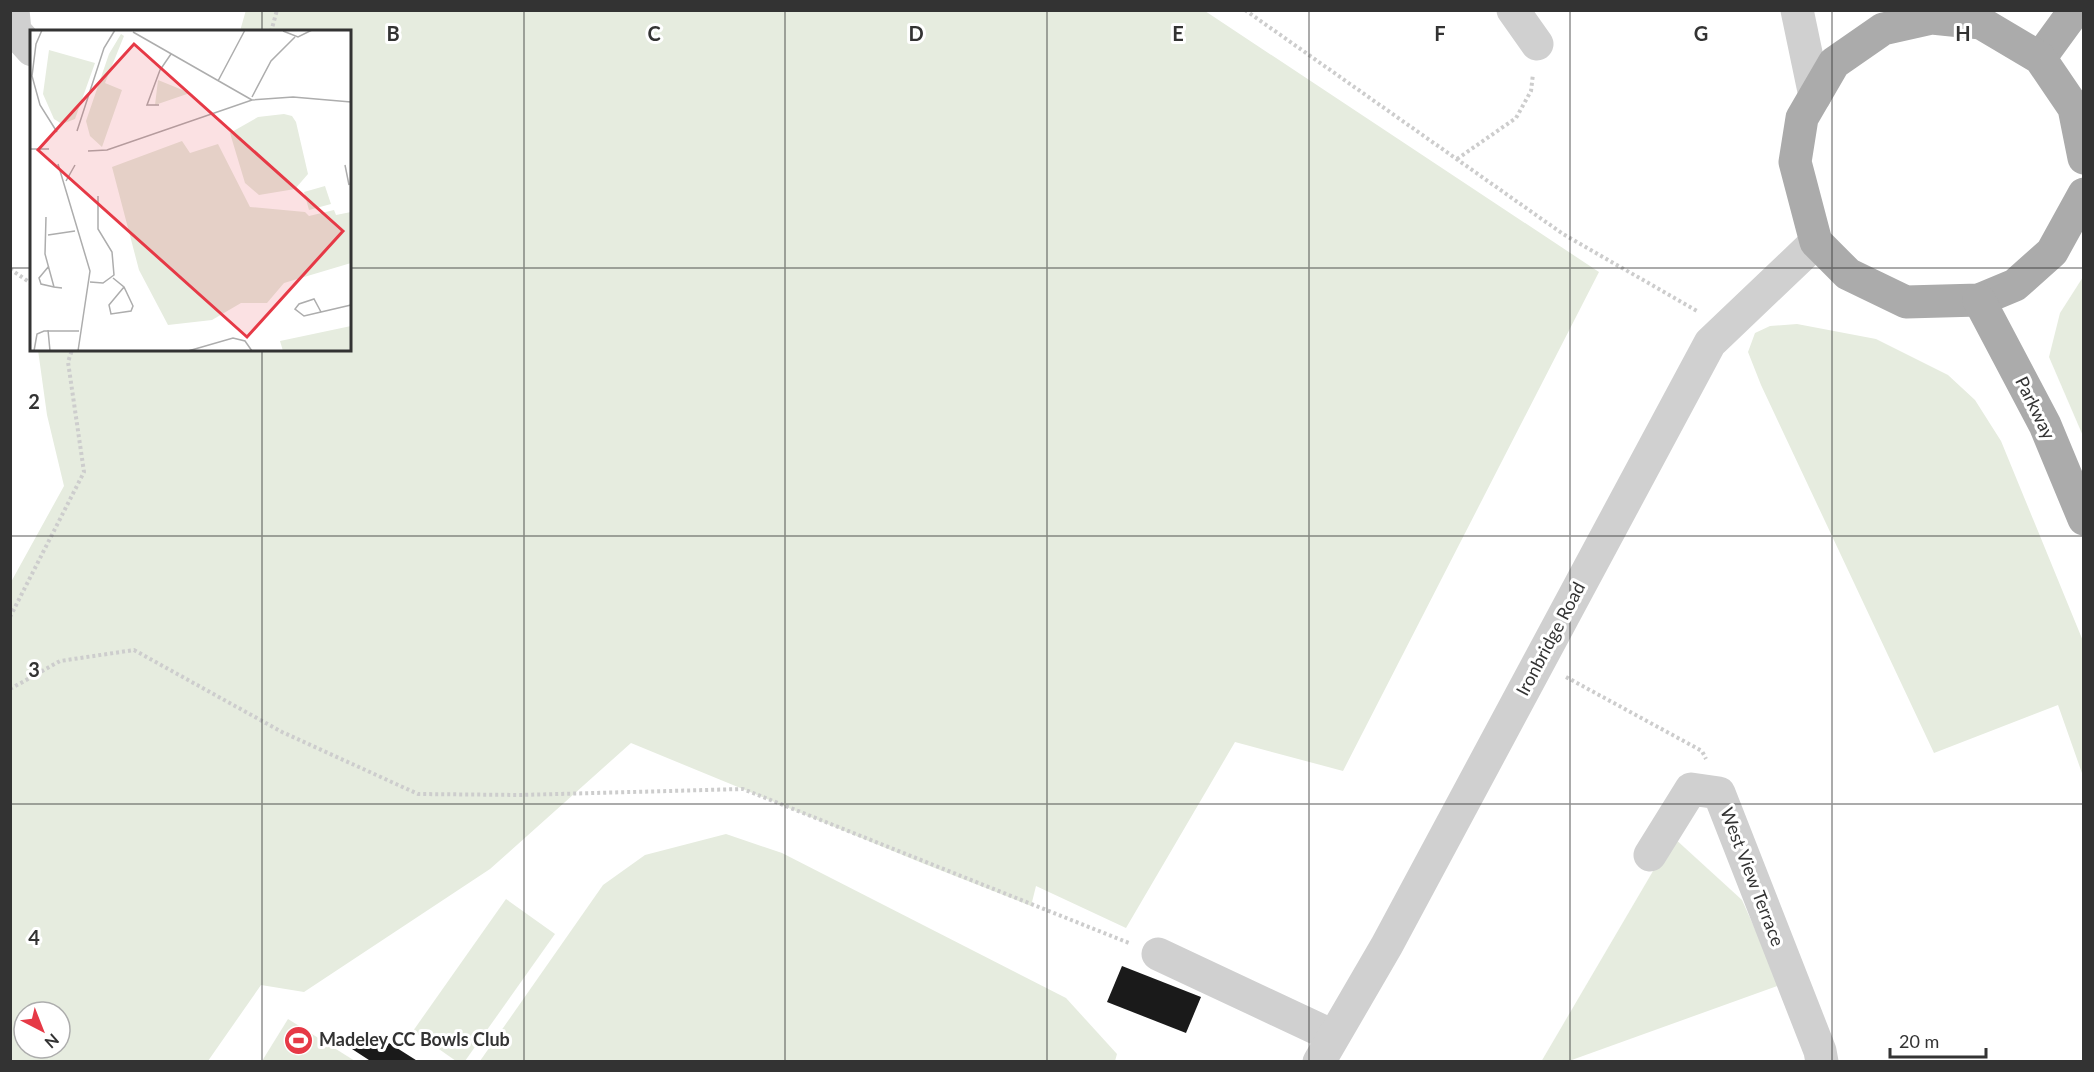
<svg xmlns="http://www.w3.org/2000/svg" width="2094" height="1072" viewBox="0 0 2094 1072" font-family="Lato,sans-serif">
<style>
.green{fill:#e6ecdf;fill-rule:evenodd}
.building{fill:#1a1a1a}
.lines{fill:none;stroke-linecap:round;stroke-linejoin:round}
.path{stroke:#cdcdcd;stroke-width:4;stroke-dasharray:3 3;stroke-linecap:butt}
.minor{stroke:#d0d0d0;stroke-width:33}
.major{stroke:#ababab;stroke-width:33}
.grid{fill:none;stroke:#333;stroke-width:1.5;stroke-opacity:0.55}
.labels{text-anchor:middle;stroke-width:6;stroke-linejoin:round;paint-order:stroke}
.street-label{font-size:18px;fill:#333;stroke:#fff}
.poi-label{font-size:18px;font-weight:bold;fill:#333;stroke:#fff;text-anchor:start}
.inset-road{fill:none;stroke:#adadad;stroke-width:1.5}
.view{fill:#e63946;fill-opacity:0.15;stroke:#e63946;stroke-width:3}
.inset-edge{fill:none;stroke:#333;stroke-width:3}
.grid-label{font-size:20px;text-anchor:middle;font-weight:bold;fill:#333;stroke:#fff;stroke-width:6;stroke-linejoin:round;paint-order:stroke}
</style>
<rect width="100%" height="100%" fill="#fff"/>
<g class="green">
<path d="M 246,10 L 1205,11 L 1599,272 L 1343,771 L 1235,742 L 1126,928 L 1036,886 L 1031,906 L 922,863 L 631,743 L 490,869 L 304,992 L 261,985 L 208,1061 L 11,1061 L 11,582 L 64,486 L 47,415 L 38,350 L 350,350 L 350,32 L 240,31 ZM 24,1012 L 60,1012 L 60,1048 L 24,1048 Z"/>
<polygon points="2083,277 2083,436 2049,357 2060,313"/>
<polygon points="1797,324 1876,339 1948,375 1975,400 2001,441 2083,641 2083,776 2058,705 1934,753 1761,385 1748,352 1755,333 1770,326"/>
<polygon points="726,834 782,853 1066,998 1117,1054 1115,1061 480,1061 603,885 645,855"/>
<polygon points="1673,837 1742,900 1780,985 1569,1061 1541,1062"/>
<polygon points="506,899 555,934 465,1061 456,1061 413,1031"/>
<polygon points="288,1019 355,1061 262,1061"/>
</g>
<g class="building">
<polygon points="1122,966 1201,997 1186,1033 1107,1002"/>
<polygon points="360,1036 384,1051 389,1043 419,1062 372,1062 352,1049"/>
</g>
<g class="lines">
<g class="path">
<polyline points="1245,10 1563,234 1697,311"/>
<polyline points="271,32 277,10"/>
<polyline points="1457,159 1516,118 1531,91 1533,74"/>
<polyline points="10,269 32,284"/>
<polyline points="10,617 84,472 68,362 72,350"/>
<polyline points="1566,677 1702,751 1706,759"/>
<polyline points="10,689 60,661 134,650 282,732 418,794 520,795 743,789 1129,943"/>
</g>
<g class="minor">
<polyline points="13,10 15,31 32,50"/>
<polyline points="1513,10 1537,44"/>
<polyline points="1797,10 1815,96"/>
<polyline points="1650,855 1691,789 1719,793 1820,1051 1822,1062"/>
<polyline points="1158,954 1333,1036"/>
<polyline points="1319,1062 1387,945 1710,343 1816,242"/>
</g>
<g class="major">
<polyline points="2040,58 2075,10"/>
<polyline points="2084,158 2074,108 2040,58 1981,23 1932,18 1883,29 1834,63 1802,118 1795,162 1816,242 1848,274 1906,302 1979,300 2015,285 2052,252 2084,194"/>
<polyline points="1979,300 2045,425 2084,519"/>
</g>
</g>
<path class="grid" d="M 262,10 L 262,32M 524,10 L 524,1062M 785,10 L 785,1062M 1047,10 L 1047,1062M 1309,10 L 1309,1062M 1570,10 L 1570,1062M 1832,10 L 1832,1062M 10,268 L 32,268M 350,268 L 2084,268M 262,350 L 262,1062M 10,536 L 2084,536M 10,804 L 2084,804"/>
<defs>
<symbol id="stadium-disc" viewBox="-11 -11 22 22"><circle r="9.5" fill="#e63946" stroke="#fff"/><path d="M0-5a6.5 5 0 1 0 0 10a6.5 5 0 1 0 0-10ZM-3.5-1.8h7v3.6h-7Z" fill="#fff"/></symbol>
</defs>
<g fill-rule="evenodd">
<use href="#stadium-disc" x="282" y="1024" width="33" height="33"/>
</g>
<g class="labels">
<g class="street-label">
<text transform="translate(2035 408) rotate(64)" y="6">Parkway</text>
<text transform="translate(1551 639) rotate(-62)" y="6">Ironbridge Road</text>
<text transform="translate(1752 877) rotate(69)" y="6">West View Terrace</text>
</g>
<g class="poi-label">
<text x="319" y="1046">Madeley CC Bowls Club</text>
</g>
</g>
<g transform="translate(30 30)">
<rect width="321" height="321" fill="#fff"/>
<path d="M 91,4 L 94,6 L 75,53 L 92,60 L 72,117 L 60,106 L 56,91 L 79,24 ZM 19,20 L 65,33 L 45,89 L 32,94 L 24,89 L 13,64 ZM 128,50 L 160,63 L 125,75 ZM 254,84 L 262,86 L 266,92 L 278,144 L 265,159 L 229,165 L 215,153 L 200,103 L 228,87 ZM 152,111 L 160,123 L 188,114 L 220,177 L 275,182 L 279,186 L 304,180 L 306,185 L 321,182 L 321,233 L 254,253 L 237,273 L 211,273 L 182,290 L 138,295 L 109,240 L 82,137 ZM 295,156 L 301,174 L 279,180 L 274,162 ZM 321,296 L 321,321 L 253,321 L 250,311 Z" fill="#e6ecdf"/>
<path class="inset-road" d="M 12,0 L 6,14 L 2,46 L 10,75 L 27,102M 253,1 L 268,7 L 282,0M 103,2 L 222,70M 188,51 L 215,0M 222,67 L 241,31 L 265,7M 129,75 L 117,75 L 130,40 L 141,24M 47,101 L 74,18 L 85,0M 0,119 L 19,119M 58,121 L 77,120 L 222,70 L 263,67 L 321,72M 28,134 L 60,241 L 48,321M 315,135 L 319,155M 36,151 L 45,135M 16,187 L 15,224 L 24,257 L 32,258M 18,205 L 45,201M 19,236 L 9,248 L 11,254 L 24,257M 83,248 L 94,257 L 103,276 L 101,281 L 81,284 L 79,275 L 94,257M 60,252 L 73,253 L 84,245 L 82,222 L 68,199 L 68,166M 291,282 L 284,269 L 269,274 L 265,279 L 274,286 L 291,282 L 321,275M 18,300 L 20,321M 4,321 L 7,304 L 14,301 L 49,301M 158,321 L 203,308 L 215,311 L 222,321"/>
<path class="view" d="M 104,14 L 313,201 L 217,307 L 8,120 Z"/>
<rect width="321" height="321" class="inset-edge"/>
</g>
<g class="grid-label">
<text x="393" y="41">B</text>
<text x="654" y="41">C</text>
<text x="916" y="41">D</text>
<text x="1178" y="41">E</text>
<text x="1440" y="41">F</text>
<text x="1701" y="41">G</text>
<text x="1963" y="41">H</text>
<text x="34" y="409">2</text>
<text x="34" y="677">3</text>
<text x="34" y="945">4</text>
</g>
<rect width="2094" height="1072" fill="none" stroke="#333333" stroke-width="24"/>
<g transform="translate(42 1030) rotate(138)"><circle r="28" fill="#ffffff" stroke="#adadad" stroke-width="1.5"/>
<path d="M0-4.5L10 22L0 15L-10 22Z" fill="#e63946"/>
<text y="-9" font-size="16" font-weight="bold" text-anchor="middle" fill="#333333">N</text>
</g>
<path d="M1890 1048v9h96v-9" fill="none" stroke="#333333" stroke-width="3"/>
<text x="1899" y="1048" font-size="18" fill="#333333" stroke="#ffffff" stroke-width="4.5" paint-order="stroke">20 m</text>
</svg>
